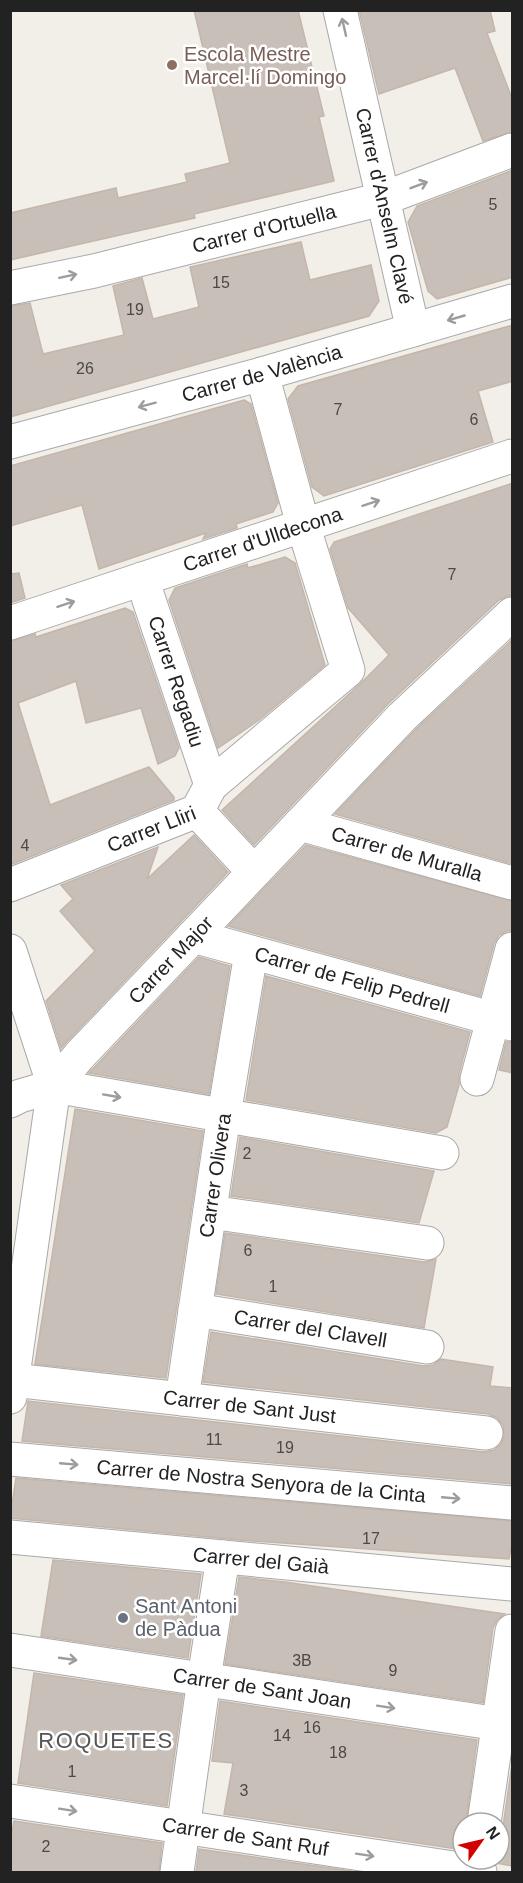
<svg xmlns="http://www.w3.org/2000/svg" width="523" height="1883" viewBox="0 0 523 1883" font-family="Arial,sans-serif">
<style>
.building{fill:#c7bfb8;stroke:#c4b6ab;stroke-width:1.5}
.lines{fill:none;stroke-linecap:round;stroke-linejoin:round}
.minor-casing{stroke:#a9a9a9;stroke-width:35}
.minor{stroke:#fff;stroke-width:33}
.oneway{stroke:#9c9c9c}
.education-dot{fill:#8d6e63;stroke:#fff;stroke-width:2}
.worship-dot{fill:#6b7280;stroke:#fff;stroke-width:2}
.labels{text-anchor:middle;stroke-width:5;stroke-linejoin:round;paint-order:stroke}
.number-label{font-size:16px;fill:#4b4948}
.education-label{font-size:20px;fill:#785e54;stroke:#fff;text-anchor:start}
.street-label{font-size:20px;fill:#222;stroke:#fff}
.worship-label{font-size:20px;fill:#5b616d;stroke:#fff;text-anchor:start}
.quarter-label{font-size:22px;letter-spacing:1.5px;fill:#555;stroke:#fff}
</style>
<rect width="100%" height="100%" fill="#f2efe9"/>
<g class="building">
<polygon points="194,10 298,10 324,116 319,117 334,181 194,214 195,218 10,260 10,213 116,188 118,198 187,182 185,174 230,163"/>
<polygon points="359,10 490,10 495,31 487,33 513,101 513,132 483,141 455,68 379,94"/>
<polygon points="513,170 513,277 437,299 428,291 408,222 417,206"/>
<polygon points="301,242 310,280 371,265 379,301 369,316 10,417 10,306 30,303 43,354 124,335 113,286 142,278 153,319 199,307 190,267"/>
<polygon points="513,325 513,381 478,391 493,442 324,496 312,487 288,399 298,386"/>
<polygon points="244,400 251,404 278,503 273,512 236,524 237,528 203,539 206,533 99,569 82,505 10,526 10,466"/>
<polygon points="513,483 513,596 507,596 499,600 389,703 254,845 222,810 360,684 389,655 348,608 330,549 334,542"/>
<polygon points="285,557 295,563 325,665 259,720 218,748 169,600 175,588 247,564 248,568"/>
<polygon points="19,573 25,598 10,603 10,574"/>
<polygon points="125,608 133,612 179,748 175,756 158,764 141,708 86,723 76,681 18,703 50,805 149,767 174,797 174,800 10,865 10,641 35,634 36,637"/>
<polygon points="513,639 513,864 335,814 415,730"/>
<polygon points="194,835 228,872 61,1048 46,1001 95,951 60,911 73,899 61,885 158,847 147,879"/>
<polygon points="306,845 513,901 513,931 507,931 499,935 494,944 480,996 228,926"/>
<polygon points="199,957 230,966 209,1094 89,1073"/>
<polygon points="266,976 470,1032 459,1074 459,1085 447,1127 436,1133 246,1100"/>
<polygon points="506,1042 513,1042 513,1073 499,1070"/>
<polygon points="75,1109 203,1131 166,1378 35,1364"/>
<polygon points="240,1137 434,1171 419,1223 231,1196"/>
<polygon points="225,1233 424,1262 436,1259 424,1328 216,1294"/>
<polygon points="211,1332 424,1366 433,1365 441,1359 493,1367 490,1386 513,1388 513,1484 22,1441 28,1401 484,1452 494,1450 501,1444 504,1436 503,1425 497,1418 488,1414 203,1382"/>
<polygon points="16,1478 513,1521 513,1536 509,1559 239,1540 10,1518"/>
<polygon points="53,1560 201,1574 188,1658 41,1636"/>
<polygon points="239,1577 285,1582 505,1614 497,1620 493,1628 483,1703 225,1664"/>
<polygon points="34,1673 183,1695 167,1806 18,1783"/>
<polygon points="220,1701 477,1740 466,1823 463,1823 463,1850 224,1814 233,1763 212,1761"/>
<polygon points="513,1758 513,1866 496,1863 493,1859 499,1859 499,1834 503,1826"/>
<polygon points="14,1821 162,1843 159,1872 10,1872 10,1842"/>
<polygon points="199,1849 358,1872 196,1872"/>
</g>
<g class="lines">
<defs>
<g id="minor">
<path id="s1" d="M 340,10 L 413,330"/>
<path id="s2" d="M 10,288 L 94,271 L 382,199 L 512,150"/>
<path id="s3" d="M 10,442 L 262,374 L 512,301"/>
<path id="s4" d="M 142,579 L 211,785"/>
<path id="s5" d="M 10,623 L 512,456"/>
<polyline points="197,811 254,872"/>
<path id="s6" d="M 300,824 L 512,883"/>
<path id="s7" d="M 10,885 L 197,811 L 211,785 L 348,670 L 303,525 L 262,374"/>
<path id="s8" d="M 193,936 L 512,1024"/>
<polyline points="10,951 54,1086"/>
<polyline points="477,1079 512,949"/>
<polyline points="10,1101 20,1096 54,1086 442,1153"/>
<polyline points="210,1212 427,1243"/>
<path id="s9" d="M 195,1310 L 427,1347"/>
<path id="s10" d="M 13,1380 L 486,1433"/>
<path id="s11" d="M 10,1397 L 54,1086 L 79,1056 L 402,717 L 512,614"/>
<path id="s12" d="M 182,1399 L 224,1115 L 251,953"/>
<path id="s13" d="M 10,1459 L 512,1503"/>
<path id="s14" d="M 10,1537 L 512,1584"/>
<path id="s15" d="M 10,1650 L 512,1726"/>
<path id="s16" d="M 10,1801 L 480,1872"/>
<polyline points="484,1823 512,1631"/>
<polyline points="177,1872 204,1679 223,1557"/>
</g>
</defs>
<use href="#minor" class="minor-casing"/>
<use href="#minor" class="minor"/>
</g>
<defs><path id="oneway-shaft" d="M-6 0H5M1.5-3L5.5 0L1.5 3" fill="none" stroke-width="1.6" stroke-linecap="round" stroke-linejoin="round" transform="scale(1.5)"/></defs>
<g class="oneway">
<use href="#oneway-shaft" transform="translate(344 27) rotate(-103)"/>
<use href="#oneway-shaft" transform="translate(419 185) rotate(-21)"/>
<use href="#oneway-shaft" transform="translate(68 276) rotate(-12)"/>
<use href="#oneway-shaft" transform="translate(456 318) rotate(164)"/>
<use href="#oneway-shaft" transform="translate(147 405) rotate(165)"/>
<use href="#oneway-shaft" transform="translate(371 503) rotate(-18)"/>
<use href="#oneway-shaft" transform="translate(66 604) rotate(-18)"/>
<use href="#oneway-shaft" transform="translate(112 1096) rotate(10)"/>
<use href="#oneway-shaft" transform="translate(69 1464) rotate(5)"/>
<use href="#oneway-shaft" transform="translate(451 1498) rotate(5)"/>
<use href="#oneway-shaft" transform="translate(68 1659) rotate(8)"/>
<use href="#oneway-shaft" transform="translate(386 1707) rotate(9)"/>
<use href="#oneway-shaft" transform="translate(68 1810) rotate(9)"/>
<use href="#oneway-shaft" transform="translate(365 1855) rotate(9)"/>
</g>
<circle class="education-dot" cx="172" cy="65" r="6"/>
<circle class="worship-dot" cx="123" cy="1618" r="6"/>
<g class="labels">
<g class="number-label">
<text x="493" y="210">5</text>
<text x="221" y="288">15</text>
<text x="135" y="315">19</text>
<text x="85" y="374">26</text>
<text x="338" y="415">7</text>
<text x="474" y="425">6</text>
<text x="452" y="580">7</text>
<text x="25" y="851">4</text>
<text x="247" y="1159">2</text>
<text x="248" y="1256">6</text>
<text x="273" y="1292">1</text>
<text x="214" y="1445">11</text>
<text x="285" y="1453">19</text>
<text x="371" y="1544">17</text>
<text x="302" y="1666">3B</text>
<text x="393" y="1676">9</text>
<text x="312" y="1733">16</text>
<text x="282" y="1741">14</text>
<text x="338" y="1758">18</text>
<text x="72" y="1777">1</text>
<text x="244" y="1796">3</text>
<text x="46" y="1852">2</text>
</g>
<g class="education-label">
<text x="184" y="61">Escola Mestre<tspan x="184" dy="23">Marcel·lí Domingo</tspan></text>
</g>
<g class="street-label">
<text dy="7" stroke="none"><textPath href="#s1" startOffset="201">Carrer d'Anselm Clavé</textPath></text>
<text dy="7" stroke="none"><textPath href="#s2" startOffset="261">Carrer d'Ortuella</textPath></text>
<text dy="7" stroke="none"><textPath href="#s3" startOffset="261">Carrer de València</textPath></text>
<text dy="7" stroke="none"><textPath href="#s5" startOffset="266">Carrer d'Ulldecona</textPath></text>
<text dy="7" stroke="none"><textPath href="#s4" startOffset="108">Carrer Regadiu</textPath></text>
<text dy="7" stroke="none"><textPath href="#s7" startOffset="152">Carrer Lliri</textPath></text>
<text dy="7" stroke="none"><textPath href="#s6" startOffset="111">Carrer de Muralla</textPath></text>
<text dy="7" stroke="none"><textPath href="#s11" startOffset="486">Carrer Major</textPath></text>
<text dy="7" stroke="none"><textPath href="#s8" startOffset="165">Carrer de Felip Pedrell</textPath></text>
<text dy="7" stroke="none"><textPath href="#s12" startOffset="226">Carrer Olivera</textPath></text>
<text dy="7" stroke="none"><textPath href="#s9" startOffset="117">Carrer del Clavell</textPath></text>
<text dy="7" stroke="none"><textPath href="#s10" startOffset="238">Carrer de Sant Just</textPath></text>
<text dy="7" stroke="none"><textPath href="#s13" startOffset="252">Carrer de Nostra Senyora de la Cinta</textPath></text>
<text dy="7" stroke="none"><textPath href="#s14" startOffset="252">Carrer del Gaià</textPath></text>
<text dy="7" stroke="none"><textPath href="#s15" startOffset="255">Carrer de Sant Joan</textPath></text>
<text dy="7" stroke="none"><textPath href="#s16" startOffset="238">Carrer de Sant Ruf</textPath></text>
</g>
<g class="worship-label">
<text x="135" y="1613">Sant Antoni<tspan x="135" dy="23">de Pàdua</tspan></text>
</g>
<g class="quarter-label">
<text x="106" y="1748">ROQUETES</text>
</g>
</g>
<rect width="523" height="1883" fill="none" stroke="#222222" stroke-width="24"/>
<g transform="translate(481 1841) rotate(56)"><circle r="28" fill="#ffffff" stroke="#a7a7a7" stroke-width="1.5"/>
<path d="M0-4.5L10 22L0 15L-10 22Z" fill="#d40000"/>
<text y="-9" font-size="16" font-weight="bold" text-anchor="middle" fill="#222222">N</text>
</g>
</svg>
